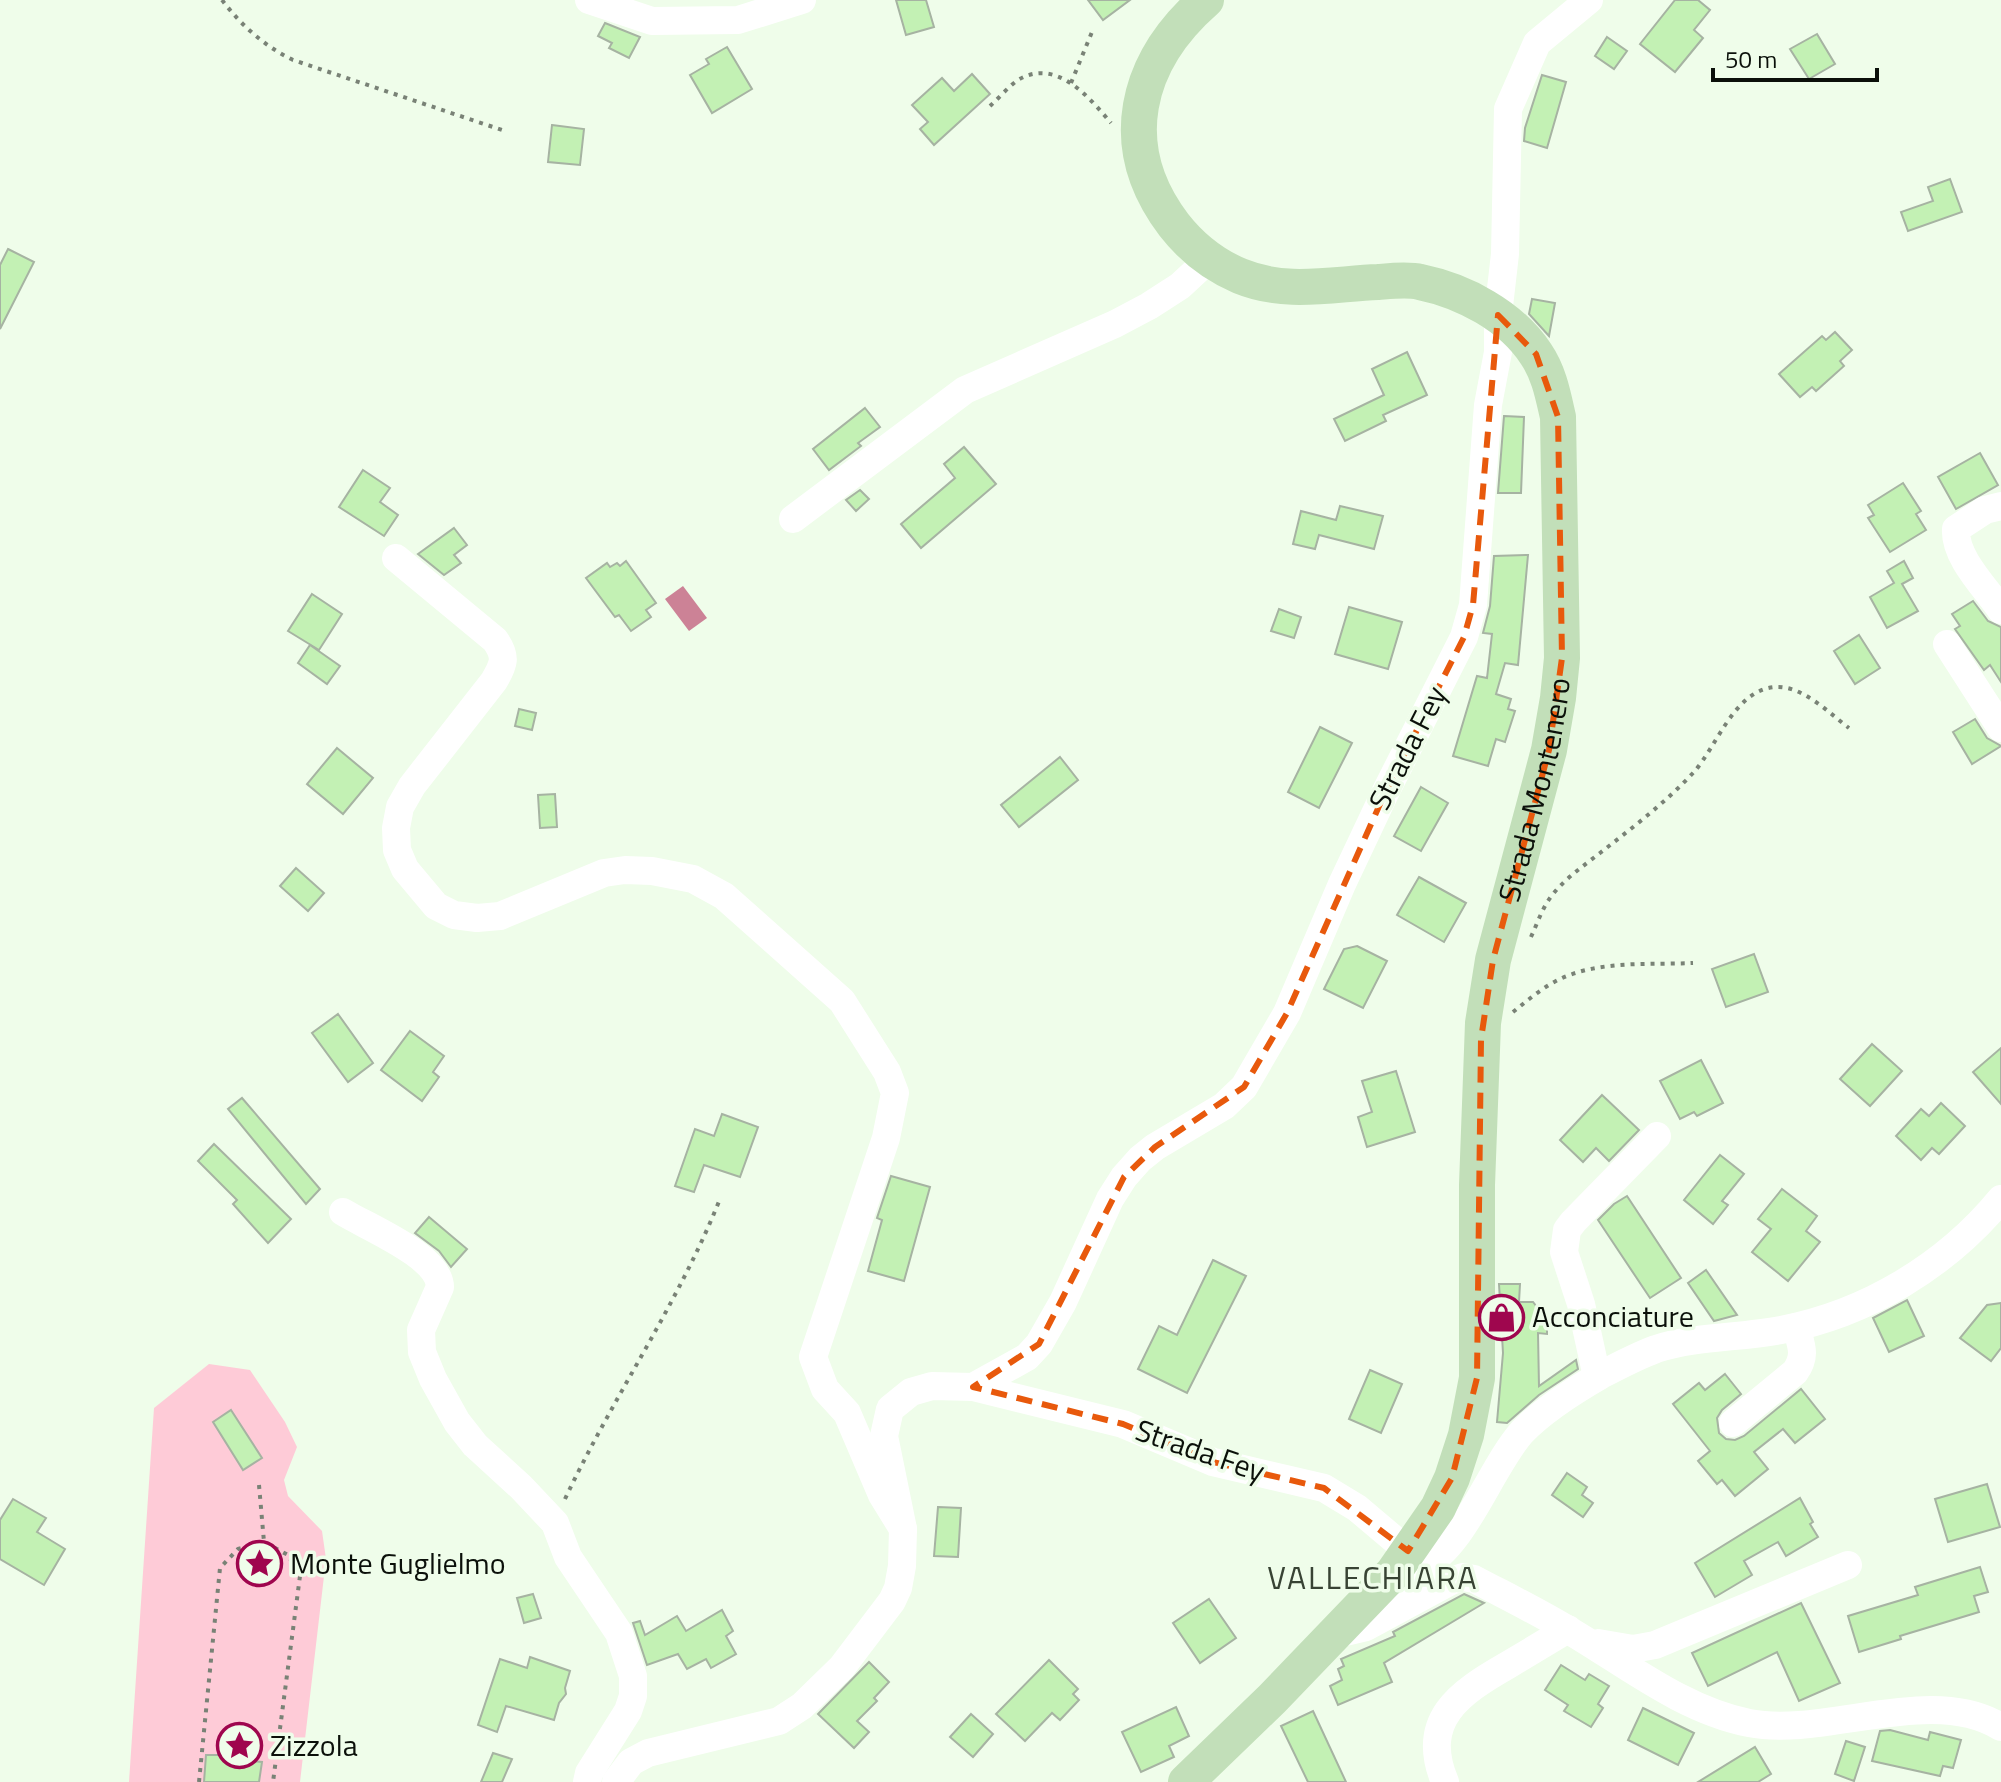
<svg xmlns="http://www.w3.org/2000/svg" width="2001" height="1782" viewBox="0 0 2001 1782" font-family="'Titillium Web',sans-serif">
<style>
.green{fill:#fecbd7}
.water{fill:#cc8296}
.building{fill:#c3f1b4;stroke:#a6b3a2;stroke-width:2}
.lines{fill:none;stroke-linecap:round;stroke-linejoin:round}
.path{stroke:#798276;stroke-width:4;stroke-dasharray:4 6;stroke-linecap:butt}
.minor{stroke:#fff;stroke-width:28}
.major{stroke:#c2dfb9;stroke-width:36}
.marked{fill:none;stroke:#e8590c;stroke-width:6;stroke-dasharray:16 10;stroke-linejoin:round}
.labels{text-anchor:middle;stroke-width:7;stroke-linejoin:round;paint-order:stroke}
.street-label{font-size:30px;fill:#0b100a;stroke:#effdea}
.poi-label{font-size:30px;fill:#0b100a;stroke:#effdea;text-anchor:start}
.neighbourhood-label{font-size:32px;letter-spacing:2px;fill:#384334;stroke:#effdea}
</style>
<rect width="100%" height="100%" fill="#effdea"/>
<polygon class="green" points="209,1364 250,1370 285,1422 297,1447 284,1480 288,1496 322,1531 326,1559 300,1782 129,1782 154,1408"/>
<polygon class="water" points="683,586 707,618 689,631 665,599"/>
<g class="building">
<polygon points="896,0 926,0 934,27 906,35"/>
<polygon points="1088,0 1130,0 1103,20"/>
<polygon points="1675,0 1698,0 1710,10 1694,30 1703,38 1675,72 1640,44"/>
<polygon points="605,23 640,37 629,58 609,48 612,43 598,36"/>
<polygon points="1817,34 1835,64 1809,79 1790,49"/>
<polygon points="1607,37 1627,51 1614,69 1595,56"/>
<polygon points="727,47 752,89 712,113 690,75 709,64 706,59"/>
<polygon points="972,74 990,94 934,145 920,129 928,122 912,105 942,78 954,91"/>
<polygon points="1542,75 1566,82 1547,148 1524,141 1525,128"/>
<polygon points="552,125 584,129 580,165 548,162"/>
<polygon points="1950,179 1962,212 1908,231 1901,212 1933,201 1928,187"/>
<polygon points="8,249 34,262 0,329 0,265"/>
<polygon points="1532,299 1555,303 1549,336 1529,314"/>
<polygon points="1835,332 1852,350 1840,361 1844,366 1816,391 1812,387 1800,397 1779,374 1822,336 1826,340"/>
<polygon points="1407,352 1427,395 1383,415 1386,421 1345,441 1334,419 1384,395 1372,369"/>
<polygon points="865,408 880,427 858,443 861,446 829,470 813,449"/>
<polygon points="1504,416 1524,417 1521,493 1498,493"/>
<polygon points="964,447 996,484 921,548 901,524 955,478 944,464"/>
<polygon points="1980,453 1998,485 1956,509 1938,477"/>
<polygon points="363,470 390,488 380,502 398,515 384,536 339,507"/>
<polygon points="1903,483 1921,511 1916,514 1926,530 1890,552 1868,518 1874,515 1868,505"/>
<polygon points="860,490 869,499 856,511 846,500"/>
<polygon points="1340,506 1383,516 1374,549 1319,535 1315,549 1293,544 1301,511 1336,520"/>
<polygon points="454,528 467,545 454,555 461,563 444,575 418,554"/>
<polygon points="1528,555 1518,665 1505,663 1496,694 1511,699 1508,709 1515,711 1505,742 1496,739 1488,766 1453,756 1477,676 1487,678 1492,634 1483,633 1490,606 1494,556"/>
<polygon points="626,561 656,603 646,610 651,617 631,631 619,615 615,617 586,578 607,563 610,567 617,563 620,566"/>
<polygon points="1904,561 1913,578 1902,584 1918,611 1887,628 1870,597 1894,583 1887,571"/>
<polygon points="312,594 342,614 319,650 288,631"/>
<polygon points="1973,601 1988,621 2001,627 2001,682 1990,665 1984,670 1955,629 1960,626 1952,614"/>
<polygon points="1349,607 1402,622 1388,669 1335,654"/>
<polygon points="1279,609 1301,617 1294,638 1271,631"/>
<polygon points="1859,635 1880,668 1855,684 1834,651"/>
<polygon points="310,645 340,666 327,684 298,663"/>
<polygon points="519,709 536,713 532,730 515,726"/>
<polygon points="1975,719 1987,738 2001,746 1972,764 1953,732"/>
<polygon points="1320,727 1352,743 1319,808 1288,792"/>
<polygon points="337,748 373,778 343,814 307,784"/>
<polygon points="1060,757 1078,780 1019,827 1001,805"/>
<polygon points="1421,787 1448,803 1421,851 1394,836"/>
<polygon points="555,794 557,827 540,828 538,795"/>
<polygon points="296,868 324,893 308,911 280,886"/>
<polygon points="1419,877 1466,903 1444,942 1397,915"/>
<polygon points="1357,946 1387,961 1363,1008 1324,989 1344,949"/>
<polygon points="1754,954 1768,992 1726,1007 1712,969"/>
<polygon points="338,1014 373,1063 348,1082 312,1033"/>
<polygon points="410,1031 444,1056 433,1072 439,1077 422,1101 381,1070"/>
<polygon points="1872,1044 1902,1071 1870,1106 1840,1079"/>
<polygon points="2001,1048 2001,1104 1973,1072"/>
<polygon points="1701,1060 1723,1103 1697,1116 1694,1112 1680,1119 1660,1081"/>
<polygon points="1396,1071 1415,1132 1367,1147 1358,1117 1372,1112 1362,1081"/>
<polygon points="1602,1095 1639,1130 1609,1161 1596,1148 1583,1162 1560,1140"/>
<polygon points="242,1098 320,1189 306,1204 228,1109"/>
<polygon points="1941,1103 1965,1126 1939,1154 1932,1148 1921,1160 1896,1136 1921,1109 1929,1116"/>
<polygon points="722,1114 758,1127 740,1177 704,1165 694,1192 675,1186 695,1129 714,1136"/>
<polygon points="214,1144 291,1219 268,1243 233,1204 237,1200 198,1161"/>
<polygon points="1720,1155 1744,1174 1722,1201 1728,1205 1713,1224 1684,1200"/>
<polygon points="891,1176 930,1187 904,1281 868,1271 882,1220 877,1218"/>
<polygon points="1782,1189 1817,1216 1806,1231 1820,1242 1788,1281 1752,1252 1771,1229 1758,1219"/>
<polygon points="1627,1196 1681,1278 1650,1298 1598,1220 1614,1204"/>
<polygon points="429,1217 467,1249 451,1267 439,1251 415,1233"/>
<polygon points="1213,1260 1246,1276 1187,1393 1138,1369 1159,1326 1177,1335"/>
<polygon points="1706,1270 1737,1315 1714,1321 1688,1283"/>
<polygon points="1499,1284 1520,1284 1519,1302 1533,1302 1547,1320 1547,1334 1538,1333 1539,1386 1576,1360 1578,1369 1539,1395 1507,1423 1497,1422 1503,1353"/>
<polygon points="1907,1300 1924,1336 1889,1352 1873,1318"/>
<polygon points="2001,1303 2001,1348 1991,1361 1960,1338 1987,1305"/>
<polygon points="1370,1370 1402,1384 1381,1433 1349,1419"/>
<polygon points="1725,1374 1741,1394 1722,1410 1717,1418 1719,1433 1726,1439 1735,1440 1744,1436 1801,1389 1825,1419 1795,1443 1783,1429 1754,1452 1768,1469 1735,1496 1722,1480 1717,1484 1698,1461 1710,1451 1673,1404 1699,1383 1705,1390"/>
<polygon points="231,1410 262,1458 243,1470 213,1422"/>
<polygon points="1567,1473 1587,1487 1582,1495 1593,1503 1583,1517 1552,1495"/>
<polygon points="1987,1484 2000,1527 1948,1542 1935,1499"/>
<polygon points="1800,1498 1813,1522 1810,1524 1818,1537 1786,1556 1778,1542 1744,1561 1752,1575 1715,1597 1695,1563"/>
<polygon points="13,1499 46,1518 37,1532 65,1549 44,1585 0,1559 0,1520"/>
<polygon points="938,1507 961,1508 958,1557 934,1556"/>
<polygon points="1980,1567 1988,1592 1974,1596 1979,1612 1900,1636 1901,1639 1859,1652 1848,1616 1918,1595 1915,1587"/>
<polygon points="533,1594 541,1618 524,1623 517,1598"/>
<polygon points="1464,1594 1484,1603 1384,1663 1392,1682 1338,1705 1330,1686 1342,1680 1338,1669 1344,1666 1341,1659 1395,1636 1393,1632"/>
<polygon points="1209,1599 1236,1638 1200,1663 1173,1623"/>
<polygon points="1801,1603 1840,1683 1799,1701 1777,1652 1708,1686 1692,1653"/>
<polygon points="722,1610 733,1631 726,1636 736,1654 711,1668 706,1659 687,1669 678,1654 647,1665 633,1623 640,1621 645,1635 677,1616 686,1631"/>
<polygon points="530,1657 570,1671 565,1688 566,1694 559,1703 554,1720 506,1706 497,1732 478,1725 500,1659 527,1668"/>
<polygon points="1049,1660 1078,1689 1073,1694 1079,1700 1060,1720 1052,1713 1025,1741 996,1714"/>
<polygon points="869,1662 889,1682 874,1698 877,1701 857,1721 869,1732 854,1748 818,1714"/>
<polygon points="1561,1665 1585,1680 1589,1674 1609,1686 1598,1704 1603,1708 1591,1727 1564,1711 1568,1705 1545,1690"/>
<polygon points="1176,1707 1189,1736 1169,1746 1174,1757 1141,1772 1122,1732"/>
<polygon points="1643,1708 1694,1733 1678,1765 1628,1740"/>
<polygon points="1313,1711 1346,1782 1308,1782 1281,1726"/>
<polygon points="971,1714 993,1734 973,1757 950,1737"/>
<polygon points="1890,1730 1928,1740 1930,1732 1961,1740 1953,1768 1943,1766 1940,1776 1872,1761 1880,1731"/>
<polygon points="1846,1741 1865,1747 1854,1781 1835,1774"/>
<polygon points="220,1745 252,1749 250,1761 262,1762 259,1782 204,1782 206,1755 219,1755"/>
<polygon points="1755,1747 1771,1774 1758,1782 1698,1782"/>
<polygon points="493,1753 512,1759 502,1782 481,1782"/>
</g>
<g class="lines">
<g class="path">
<path d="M 222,0 C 241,25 264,46 293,60 L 502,130"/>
<polyline points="1071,83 1092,32"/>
<path d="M 990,106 C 999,98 1008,87 1018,80 C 1056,57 1089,97 1111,123"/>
<path d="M 1531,937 C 1537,924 1542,909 1550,898 C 1563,880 1582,867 1600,853 C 1632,828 1665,803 1693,773 C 1717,747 1734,690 1775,687 C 1802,685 1829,713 1849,728"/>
<path d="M 1513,1012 C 1528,1000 1543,987 1560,979 C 1600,960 1651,965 1693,963"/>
<polyline points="259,1485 264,1542"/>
<path d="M 565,1499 C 613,1397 678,1304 720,1199"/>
<polyline points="199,1782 220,1568 238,1549 264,1542 288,1555 300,1576 273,1782"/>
</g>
<g class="minor">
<polyline points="589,0 652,21 738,20 802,0"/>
<path d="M 2001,506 L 1985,510 L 1956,529 C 1954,557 1986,588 2001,610"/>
<polyline points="793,519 965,390 1115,324 1149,306 1180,286 1208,260"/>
<path d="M 396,558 L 495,640 C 507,657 504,664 494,681 L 412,786 L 400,807 L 396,828 L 397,850 L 405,869 L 436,906 L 454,915 L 477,918 L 500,916 L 604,873 L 625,870 L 652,871 L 693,879 L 724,896 L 842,1001 L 887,1072 L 895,1093 L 886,1138 L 813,1357 L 825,1389 L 847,1413 L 882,1495 L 903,1529"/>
<polyline points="1947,644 2001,728"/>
<path d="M 343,1212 C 367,1227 440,1256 440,1287 L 421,1330 L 422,1352 L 433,1379 L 457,1422 L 475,1445 L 521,1487 L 555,1523 L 568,1557 L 619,1633 L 633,1676 L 633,1696 L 628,1711 L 589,1773 L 587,1782"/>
<polyline points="1597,1377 1581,1304 1564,1252 1567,1230 1573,1222 1657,1136"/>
<polyline points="973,1387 1027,1357 1039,1344 1063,1302 1110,1199 1124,1177 1140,1159 1155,1147 1224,1106 1244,1087 1287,1013 1342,884 1384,795 1464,637 1473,605 1488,405 1498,352 1498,315 1505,254 1508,109 1537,43 1589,0"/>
<path d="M 1733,1423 L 1795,1372 C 1807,1355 1801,1345 1796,1327"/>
<path d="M 1393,1573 C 1403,1572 1413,1572 1422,1567 C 1465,1546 1490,1468 1522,1432 C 1543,1410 1575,1390 1601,1375 C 1618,1366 1637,1356 1656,1349 C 1696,1336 1740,1338 1781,1330 C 1866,1314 1946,1266 2001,1199"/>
<path d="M 1332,1635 L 1366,1627 L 1451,1581 L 1463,1577 L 1474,1579 C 1506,1596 1539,1612 1570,1631 C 1626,1664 1683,1710 1749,1723 C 1825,1738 1931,1684 2001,1727"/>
<polyline points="1598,1643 1633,1649 1655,1645 1848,1565"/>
<polyline points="616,1782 631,1762 648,1753 779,1721 802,1706 842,1667 892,1601 898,1588 902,1566 903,1529 884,1436 890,1409 911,1392 932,1386 973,1387 1123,1424 1213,1462 1324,1488 1357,1508 1408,1551"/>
<path d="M 1445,1782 C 1419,1720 1459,1693 1508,1665 C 1528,1653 1548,1641 1568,1629"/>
</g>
<path class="major" id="s1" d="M 1186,1782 L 1272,1699 L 1393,1573 L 1438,1508 L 1452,1478 L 1466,1435 L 1477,1378 L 1477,1185 L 1483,1023 L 1493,960 L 1549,750 L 1558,698 L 1562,658 L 1558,417 C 1553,395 1549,373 1536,354 C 1511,316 1464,291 1420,282 C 1408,279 1391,281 1378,282 C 1331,284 1286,295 1240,276 C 1214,265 1192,248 1174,225 C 1114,146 1135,62 1206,0"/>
</g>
<path class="marked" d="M 1498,315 L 1536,354 L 1558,417 L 1562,658 L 1549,750 L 1493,960 L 1481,1039 L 1477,1378 L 1452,1478 L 1408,1551 L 1324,1488 L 1213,1462 L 1123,1424 L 973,1387 L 1039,1344 L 1124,1177 L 1155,1147 L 1244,1087 L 1287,1013 L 1384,795 L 1464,637 L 1473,605 Z"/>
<defs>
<symbol id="shop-ring" viewBox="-11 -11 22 22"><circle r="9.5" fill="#effdea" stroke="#9f064e" stroke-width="1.5"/><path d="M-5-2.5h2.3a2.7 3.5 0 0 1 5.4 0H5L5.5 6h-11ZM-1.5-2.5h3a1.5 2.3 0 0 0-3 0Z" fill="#9f064e"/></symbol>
<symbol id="sight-ring" viewBox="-11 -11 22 22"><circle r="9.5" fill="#effdea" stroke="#9f064e" stroke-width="1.5"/><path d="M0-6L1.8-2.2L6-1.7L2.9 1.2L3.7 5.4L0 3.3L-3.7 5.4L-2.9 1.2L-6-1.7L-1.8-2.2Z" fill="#9f064e"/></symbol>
</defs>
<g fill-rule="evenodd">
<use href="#shop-ring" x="1476" y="1292" width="51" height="51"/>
<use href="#sight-ring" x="234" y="1538" width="51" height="51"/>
<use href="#sight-ring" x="214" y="1720" width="51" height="51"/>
</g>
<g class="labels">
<g class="street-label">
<text transform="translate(1408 748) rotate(-63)" y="10">Strada Fey</text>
<text dy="10" stroke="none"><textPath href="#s1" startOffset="1104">Strada Montenero</textPath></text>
<text transform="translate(1200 1451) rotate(19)" y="10">Strada Fey</text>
</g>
<g class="poi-label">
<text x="1532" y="1327">Acconciature</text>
<text x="290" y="1574">Monte Guglielmo</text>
<text x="270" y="1756">Zizzola</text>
</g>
<g class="neighbourhood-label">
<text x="1373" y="1589">VALLECHIARA</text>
</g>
</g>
<path d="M1713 68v12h164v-12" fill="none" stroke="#0b100a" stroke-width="4"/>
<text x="1725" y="68" font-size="24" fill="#0b100a" stroke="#effdea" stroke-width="6" paint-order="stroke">50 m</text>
</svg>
